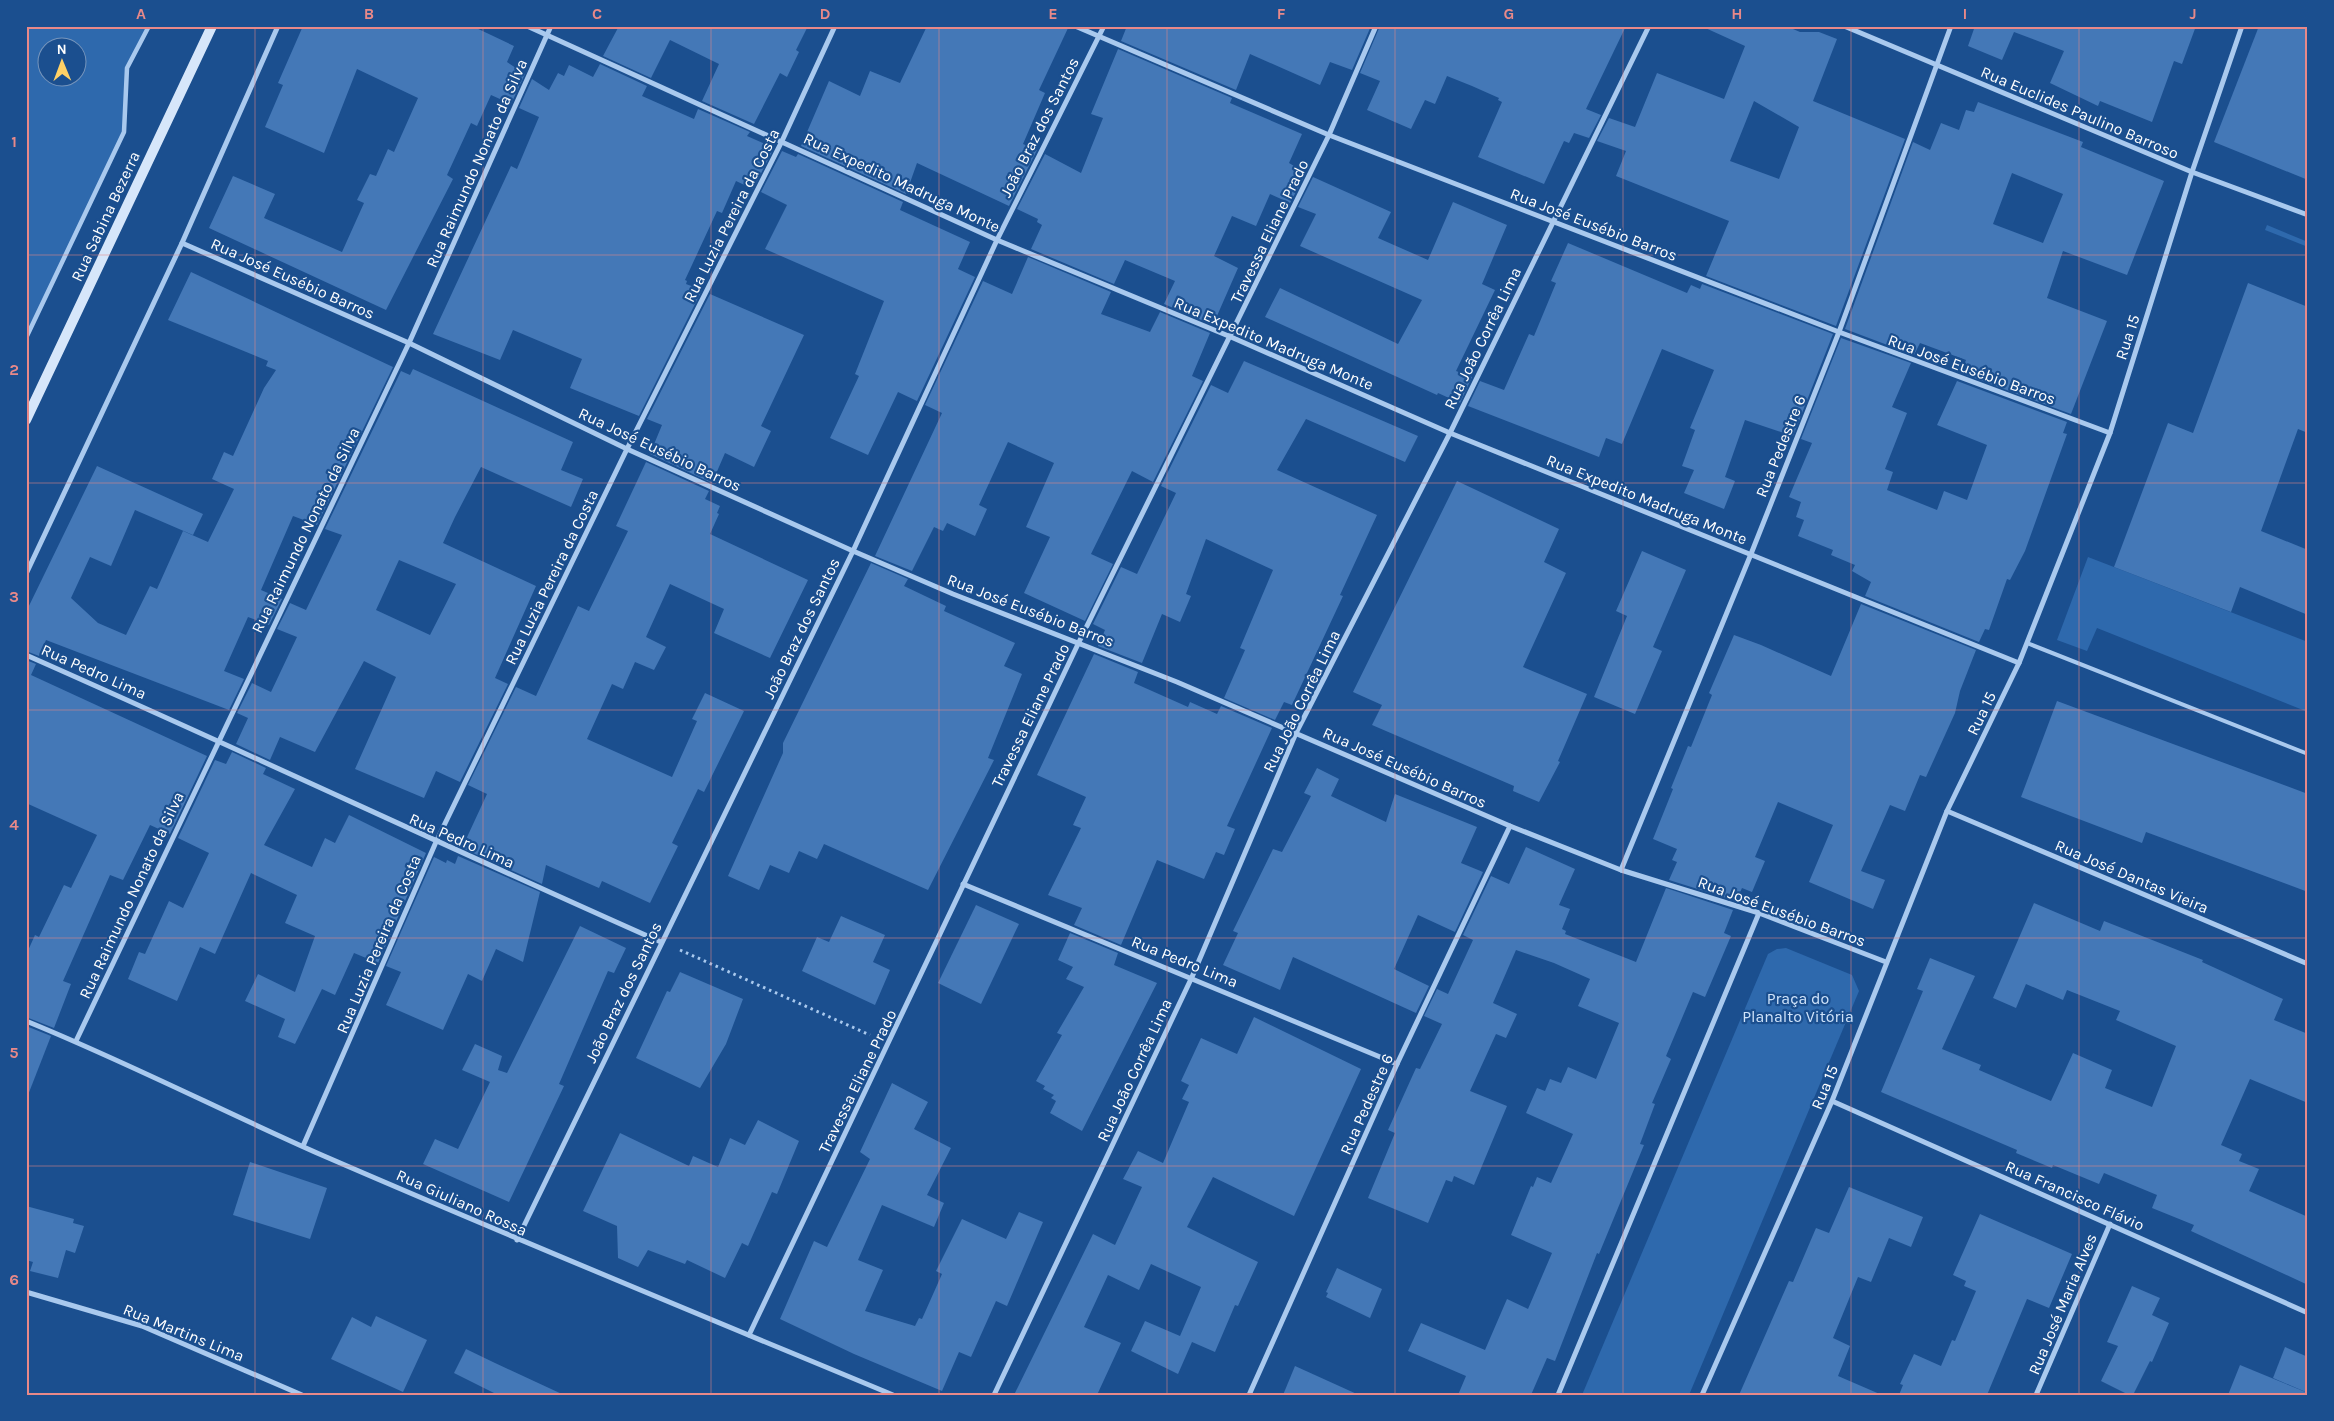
<svg xmlns="http://www.w3.org/2000/svg" width="2334" height="1421" viewBox="0 0 2334 1421" font-family="Karla,sans-serif">
<style>
.green{fill:#2e69ad;fill-rule:evenodd}
.building{fill:#4478b7;fill-rule:evenodd}
.lines{fill:none;stroke-linecap:round;stroke-linejoin:round}
.path{stroke:#a9c9ee;stroke-width:3;stroke-dasharray:2.5 4;stroke-linecap:butt}
.service{stroke:#a9c9ee;stroke-width:4}
.pedestrian{stroke:#a9c9ee;stroke-width:4.5}
.minor{stroke:#a9c9ee;stroke-width:5}
.secondary{stroke:#d6e6fa;stroke-width:10}
.grid{fill:none;stroke:#e88989;stroke-width:1;stroke-opacity:0.55}
.labels{text-anchor:middle;stroke-width:4.5;stroke-linejoin:round;paint-order:stroke}
.street-label{font-size:16px;fill:#fff;stroke:#1b4f8f}
.park-label{font-size:16px;fill:#cfe3fa;stroke:#1b4f8f}
.neatline{fill:none;stroke:#e88989;stroke-width:2}
.grid-label{font-size:16px;text-anchor:middle;font-weight:bold;fill:#e88989}
</style>
<rect width="100%" height="100%" fill="#1b4f8f"/>
<g class="green">
<path d="M 26,26 L 149,26 L 127,68 L 124,132 L 26,338 ZM 48,48 L 78,48 L 78,78 L 48,78 Z"/>
<polygon points="2267,225 2308,242 2308,247 2265,230"/>
<polygon points="2088,557 2308,642 2308,712 2097,628 2087,651 2057,640"/>
<polygon points="1786,948 1852,975 1859,991 1689,1395 1582,1395 1768,954 1777,949"/>
</g>
<g class="building">
<polygon points="303,26 472,26 514,46 507,62 525,74 511,104 491,95 477,126 471,123 447,175 453,179 386,310 209,228 233,176 275,194 264,218 342,252 364,203 357,200 370,174 376,176 388,149 394,152 418,98 357,69 324,153 265,127 283,85 278,83"/>
<polygon points="619,26 808,26 796,50 799,52 787,77 780,73 754,124 702,101 719,64 670,40 651,78 603,56"/>
<polygon points="927,26 1069,26 1039,90 1045,93 1023,144 1037,150 1009,206 917,163 906,194 801,146 829,81 860,96 870,71 900,83"/>
<polygon points="1127,26 1371,26 1352,70 1330,62 1320,85 1250,54 1236,90 1121,41"/>
<polygon points="1380,26 1626,26 1586,109 1601,115 1589,138 1574,133 1569,143 1564,141 1544,184 1478,157 1502,102 1498,100 1499,98 1472,86 1447,76 1435,104 1425,100 1411,129 1367,110 1380,81 1360,73"/>
<path d="M 1701,26 L 1786,26 L 1800,32 L 1819,32 L 1837,39 L 1813,101 L 1905,139 L 1836,326 L 1706,276 L 1729,221 L 1616,176 L 1626,151 L 1597,141 L 1609,118 L 1635,127 L 1657,73 L 1724,99 L 1745,46 ZM 1754,101 L 1799,127 L 1779,179 L 1730,161 Z"/>
<polygon points="1975,26 2196,26 2182,64 2174,61 2152,122 2100,101 2098,106 2050,83 2064,51 2014,32 2002,60 1968,46"/>
<polygon points="2259,26 2308,26 2308,180 2214,142"/>
<polygon points="1118,49 1232,98 1230,103 1302,134 1289,163 1306,173 1290,203 1270,194 1256,226 1232,216 1214,256 1238,268 1213,325 1164,304 1175,281 1125,260 1114,284 1031,249 1042,225 1037,222 1038,219 1017,209 1045,154 1081,173 1103,118 1091,114"/>
<polygon points="600,64 647,86 642,96 694,119 698,109 750,132 747,136 774,148 753,189 736,181 722,213 717,211 685,280 687,281 686,284 702,290 639,416 570,388 582,359 513,330 500,360 433,334 511,166 517,169 539,117 519,108 532,79 549,90 558,73 564,76 569,65 593,77"/>
<path d="M 1978,102 L 2083,142 L 2081,147 L 2164,181 L 2127,275 L 2063,251 L 2047,298 L 2107,321 L 2071,414 L 1961,373 L 1966,360 L 1920,343 L 1914,355 L 1845,329 L 1913,142 L 1930,150 L 1941,123 L 1959,130 L 1966,110 L 1974,112 ZM 2012,173 L 2063,194 L 2043,243 L 1993,224 Z"/>
<polygon points="782,151 796,157 798,154 903,202 900,210 970,242 958,269 975,277 917,401 898,392 868,455 830,438 859,376 855,374 884,301 765,249 787,205 761,192"/>
<polygon points="1313,177 1391,212 1378,238 1428,260 1453,202 1507,225 1482,284 1495,290 1456,371 1472,377 1460,403 1438,393 1437,395 1265,317 1280,288 1398,344 1422,300 1300,246 1316,214 1298,207"/>
<polygon points="1568,243 1687,293 1691,285 1700,289 1702,284 1833,334 1793,436 1745,420 1725,477 1735,481 1724,509 1684,493 1694,470 1682,466 1695,430 1690,428 1714,370 1662,349 1622,444 1606,438 1599,457 1468,406 1480,381 1504,390 1529,334 1534,336 1556,283 1551,281"/>
<polygon points="1028,257 1111,292 1101,314 1150,332 1160,312 1210,333 1192,376 1203,381 1153,482 1132,471 1091,554 1113,564 1085,621 1024,593 1050,537 1026,527 1054,463 1008,442 979,505 987,509 975,536 947,523 943,531 934,527 912,571 875,556 942,413 925,405 983,281 1012,294"/>
<polygon points="191,272 393,367 317,525 293,516 261,590 282,599 269,625 248,617 224,671 244,679 229,710 46,640 39,656 26,651 26,612 97,466 203,514 193,535 135,510 111,566 90,557 71,598 98,623 126,635 150,586 157,589 183,531 208,542 234,489 212,479 224,452 233,456 264,388 276,370 266,366 268,361 168,320"/>
<polygon points="2248,283 2308,307 2308,433 2298,429 2261,531 2308,550 2308,615 2240,587 2231,612 2114,567 2168,423 2193,433"/>
<polygon points="710,294 804,335 761,426 771,431 754,467 725,453 712,483 650,454 662,425 647,419"/>
<polygon points="1841,338 1911,363 1892,407 1907,413 1885,469 1893,472 1887,490 1937,510 1944,491 1967,500 1987,445 1937,425 1957,381 2067,422 2063,433 2067,434 2025,551 2010,580 2007,579 1989,630 1985,629 1979,642 1865,596 1871,582 1852,571 1855,565 1831,555 1833,550 1798,536 1804,520 1796,517 1801,502 1789,497 1812,443 1801,439"/>
<polygon points="1244,361 1418,436 1405,462 1306,419 1277,470 1377,515 1340,595 1343,596 1292,705 1284,702 1275,720 1224,698 1245,650 1240,648 1273,570 1206,539 1186,594 1191,596 1180,622 1162,614 1142,663 1098,646 1105,630 1093,624 1121,567 1137,574 1176,493 1161,486 1211,385 1228,393"/>
<path d="M 413,369 L 573,442 L 561,470 L 583,479 L 571,507 L 481,467 L 455,517 L 443,543 L 536,586 L 495,678 L 508,684 L 460,782 L 436,771 L 424,798 L 355,769 L 396,677 L 364,661 L 315,752 L 280,737 L 270,760 L 236,744 L 248,718 L 237,713 L 252,683 L 271,692 L 297,637 L 277,629 L 290,603 L 306,610 L 342,535 L 325,529 L 401,371 L 410,375 ZM 399,560 L 456,584 L 430,635 L 376,610 Z"/>
<polygon points="646,462 709,491 705,499 720,506 717,513 719,514 710,534 808,580 770,658 714,633 724,609 670,584 646,637 666,647 654,670 635,662 623,689 612,684 587,739 672,777 697,721 692,719 705,693 744,711 704,792 698,789 672,843 678,846 650,903 602,881 599,888 546,865 542,884 462,848 487,794 468,785 516,687 536,696 578,606 589,611 628,531 616,526"/>
<polygon points="1457,481 1559,529 1544,562 1566,573 1523,667 1587,694 1558,761 1560,762 1539,802 1513,791 1514,786 1372,725 1382,705 1353,692"/>
<polygon points="1642,551 1686,570 1653,647 1662,651 1635,714 1594,697 1627,616 1616,611"/>
<polygon points="871,563 908,579 904,586 946,606 944,611 1015,643 1004,666 1022,674 988,758 994,760 928,890 824,844 817,859 799,851 789,873 770,865 759,890 728,876 783,753 783,743"/>
<polygon points="1861,604 1976,650 1960,691 1955,713 1926,777 1920,775 1905,811 1890,805 1861,871 1885,880 1873,909 1809,882 1833,825 1778,802 1755,857 1765,861 1752,892 1742,888 1736,901 1669,880 1677,862 1672,860 1677,849 1653,839 1673,789 1671,788 1688,746 1691,747 1712,695 1709,693 1734,635 1761,645 1831,676"/>
<polygon points="1094,654 1138,672 1134,683 1188,707 1190,702 1217,714 1221,706 1272,728 1227,826 1235,829 1224,855 1216,852 1204,879 1157,860 1121,945 1074,925 1082,908 1048,895 1081,828 1073,825 1086,797 1037,775"/>
<polygon points="26,660 36,664 31,675 207,756 170,834 150,825 123,880 110,875 63,981 71,984 54,1028 26,1017 26,955 35,935 39,937 64,885 71,888 97,835 26,803"/>
<polygon points="2057,701 2308,794 2308,892 2146,832 2142,843 2021,797"/>
<polygon points="232,752 266,768 263,774 295,789 264,845 312,867 325,838 335,843 349,815 426,853 378,963 354,953 335,995 322,989 295,1044 278,1037 285,1019 245,1001 258,974 295,992 315,936 285,923 297,895 251,873 215,954 200,947 177,1001 128,979 139,952 145,954 169,901 183,908 209,853 178,838 215,760 226,764"/>
<polygon points="1317,768 1339,779 1331,796 1386,822 1395,794 1477,827 1461,863 1483,872 1455,932 1418,915 1394,969 1429,986 1416,1013 1293,957 1280,990 1223,965 1238,933 1233,931 1273,849 1282,852 1311,796 1304,793"/>
<polygon points="1526,847 1575,869 1559,905 1570,909 1562,929 1566,931 1565,934 1636,962 1666,888 1733,910 1724,933 1731,936 1705,997 1693,992 1666,1056 1671,1059 1652,1103 1655,1104 1640,1144 1644,1145 1599,1254 1597,1253 1555,1361 1547,1358 1531,1395 1458,1395 1466,1376 1408,1351 1421,1323 1485,1350 1507,1299 1528,1309 1552,1253 1511,1235 1531,1186 1533,1187 1537,1177 1551,1183 1573,1134 1526,1113 1537,1088 1545,1091 1550,1079 1561,1083 1568,1067 1596,1079 1619,1023 1578,1006 1590,979 1554,963 1516,950 1493,1003 1517,1014 1506,1038 1496,1034 1470,1091 1507,1106 1474,1185 1454,1176 1452,1182 1446,1180 1428,1223 1368,1198 1395,1133 1388,1130 1416,1068 1420,1069 1442,1024 1424,1016 1437,989 1448,994 1473,940 1463,935 1491,876 1509,884"/>
<polygon points="458,856 540,892 523,962 496,949 482,981 468,974 443,1030 386,1005 401,972 386,966 434,857 446,863 447,860 455,864"/>
<polygon points="2034,903 2100,931 2104,921 2203,960 2202,962 2283,999 2274,1020 2308,1034 2308,1103 2250,1079 2221,1145 2242,1154 2239,1161 2259,1169 2249,1191 2308,1217 2308,1285 2191,1231 2194,1225 2152,1208 2157,1195 2104,1173 2099,1184 2053,1165 2052,1168 2016,1153 2017,1150 1881,1092 1923,991 1917,989 1930,958 1975,976 1942,1049 1981,1065 1979,1070 2051,1101 2073,1053 2112,1070 2105,1088 2152,1107 2176,1046 2116,1020 2120,1011 2067,990 2063,1000 2026,984 2016,1008 1993,998"/>
<polygon points="976,905 1019,924 981,1004 938,983"/>
<polygon points="841,916 885,935 873,962 890,970 875,1005 802,971 817,937 829,942"/>
<polygon points="580,926 626,948 614,973 608,971 559,1084 564,1086 509,1202 423,1164 435,1139 458,1149 490,1082 462,1070 475,1044 502,1056 498,1070 507,1073"/>
<polygon points="1070,933 1118,953 1114,965 1157,983 1082,1131 1050,1113 1056,1101 1051,1098 1054,1095 1043,1089 1045,1086 1036,1081 1062,1035 1057,1033 1084,987 1066,979 1073,967 1058,960"/>
<polygon points="680,972 743,999 726,1044 700,1088 636,1058 667,991 670,992"/>
<polygon points="1254,1017 1361,1069 1294,1216 1213,1177 1187,1227 1258,1262 1238,1306 1235,1305 1215,1352 1192,1342 1178,1374 1131,1351 1145,1321 1180,1336 1201,1287 1151,1264 1139,1290 1108,1275 1084,1327 1121,1343 1097,1395 1014,1395 1093,1234 1115,1245 1142,1187 1123,1179 1138,1151 1163,1163 1189,1102 1182,1099 1189,1085 1181,1081 1201,1038 1237,1054"/>
<polygon points="26,1026 51,1036 28,1095 26,1095"/>
<polygon points="892,1083 928,1102 914,1129 951,1148 927,1195 944,1203 934,1227 882,1205 858,1260 883,1270 865,1311 915,1326 919,1318 922,1319 942,1274 936,1271 962,1219 1006,1239 1019,1212 1043,1222 1007,1306 996,1301 971,1357 959,1352 942,1391 854,1354 780,1319 814,1241 827,1247 870,1159 860,1152"/>
<polygon points="758,1120 799,1141 777,1194 772,1192 748,1246 742,1243 725,1278 687,1260 685,1264 648,1250 638,1267 618,1258 617,1226 583,1211 620,1133 689,1166 693,1156 718,1167 730,1138 745,1145"/>
<polygon points="250,1162 327,1188 310,1239 233,1215"/>
<polygon points="1849,1187 1923,1217 1911,1247 1889,1238 1871,1282 1858,1277 1833,1338 1850,1346 1838,1376 1882,1395 1739,1395 1778,1306 1789,1281 1793,1282 1816,1228 1829,1233"/>
<polygon points="26,1206 74,1219 73,1223 84,1226 75,1253 66,1250 58,1278 30,1271 33,1262 26,1260"/>
<polygon points="1980,1214 2072,1254 2049,1308 2027,1299 1987,1395 1899,1395 1903,1385 1900,1384 1914,1354 1941,1366 1952,1340 1955,1341 1976,1291 1964,1286 1966,1281 1953,1275"/>
<polygon points="1337,1268 1382,1289 1370,1318 1326,1297 1328,1293 1326,1292"/>
<polygon points="2132,1286 2160,1298 2152,1315 2169,1323 2152,1362 2150,1361 2133,1395 2129,1395 2101,1381 2118,1346 2107,1342"/>
<polygon points="376,1316 427,1340 403,1392 331,1359 352,1317 371,1327"/>
<polygon points="2285,1347 2308,1357 2308,1393 2273,1378"/>
<polygon points="466,1349 495,1363 564,1395 498,1395 454,1373"/>
<polygon points="2240,1365 2308,1393 2308,1395 2228,1395"/>
<polygon points="1295,1366 1359,1395 1283,1395"/>
</g>
<g class="lines">
<polyline class="path" points="680,950 870,1035"/>
<polyline class="service" points="2027,643 2308,754"/>
<polyline class="pedestrian" points="26,338 124,132 127,68 149,26"/>
<g class="minor">
<polyline points="527,26 997,240 1231,337 1450,433 2019,663"/>
<polyline points="1075,26 1329,135 1839,332 2110,433"/>
<polyline points="1844,26 2192,172 2308,215"/>
<polyline points="182,243 409,343 627,449 853,551 953,594 1177,682 1510,826 1621,870 1759,913 1886,962"/>
<polyline points="26,574 182,243 278,26"/>
<path d="M 26,655 C 239,749 449,848 661,942"/>
<polyline points="1947,811 2308,964"/>
<polyline points="1621,870 1751,554 1839,332 1951,26"/>
<polyline points="963,884 1397,1064"/>
<path d="M 26,1021 C 127,1062 224,1112 324,1156 C 513,1238 703,1316 893,1395"/>
<polyline points="76,1041 409,343 551,26"/>
<polyline points="1832,1101 2308,1313"/>
<polyline points="303,1146 436,842 627,449 782,141 835,26"/>
<polyline points="517,1240 853,551 997,240 1104,26"/>
<polyline points="26,1292 142,1326 302,1395"/>
<polyline points="749,1335 1079,642 1329,135 1376,26"/>
<polyline points="994,1395 1192,977 1296,733 1450,433 1649,26"/>
<polyline points="1249,1395 1397,1064 1510,826"/>
<polyline points="1558,1395 1759,913"/>
<polyline points="1702,1395 1832,1101 1947,811 2019,663 2110,433 2192,172 2242,26"/>
<polyline points="2036,1395 2110,1224"/>
</g>
<polyline class="secondary" points="26,420 212,26"/>
</g>
<path class="grid" d="M 255,26 L 255,1395M 483,26 L 483,1395M 711,26 L 711,1395M 939,26 L 939,1395M 1167,26 L 1167,1395M 1395,26 L 1395,1395M 1623,26 L 1623,1395M 1851,26 L 1851,1395M 2079,26 L 2079,1395M 26,255 L 2308,255M 26,483 L 2308,483M 26,710 L 2308,710M 26,938 L 2308,938M 26,1166 L 2308,1166"/>
<g class="labels">
<g class="street-label">
<text transform="translate(2080 112) rotate(23)" y="6">Rua Euclides Paulino Barroso</text>
<text transform="translate(1039 127) rotate(-63)" y="6">João Braz dos Santos</text>
<text transform="translate(476 163) rotate(-66)" y="6">Rua Raimundo Nonato da Silva</text>
<text transform="translate(902 182) rotate(25)" y="6">Rua Expedito Madruga Monte</text>
<text transform="translate(731 215) rotate(-63)" y="6">Rua Luzia Pereira da Costa</text>
<text transform="translate(105 216) rotate(-65)" y="6">Rua Sabina Bezerra</text>
<text transform="translate(1594 224) rotate(21)" y="6">Rua José Eusébio Barros</text>
<text transform="translate(1269 231) rotate(-64)" y="6">Travessa Eliane Prado</text>
<text transform="translate(293 278) rotate(24)" y="6">Rua José Eusébio Barros</text>
<text transform="translate(2127 337) rotate(-72)" y="6">Rua 15</text>
<text transform="translate(1482 338) rotate(-64)" y="6">Rua João Corrêa Lima</text>
<text transform="translate(1274 343) rotate(23)" y="6">Rua Expedito Madruga Monte</text>
<text transform="translate(1972 369) rotate(20)" y="6">Rua José Eusébio Barros</text>
<text transform="translate(1780 446) rotate(-68)" y="6">Rua Pedestre 6</text>
<text transform="translate(660 449) rotate(25)" y="6">Rua José Eusébio Barros</text>
<text transform="translate(1647 499) rotate(22)" y="6">Rua Expedito Madruga Monte</text>
<text transform="translate(305 530) rotate(-64)" y="6">Rua Raimundo Nonato da Silva</text>
<text transform="translate(551 577) rotate(-64)" y="6">Rua Luzia Pereira da Costa</text>
<text transform="translate(1031 610) rotate(21)" y="6">Rua José Eusébio Barros</text>
<text transform="translate(801 628) rotate(-64)" y="6">João Braz dos Santos</text>
<text transform="translate(94 671) rotate(24)" y="6">Rua Pedro Lima</text>
<text transform="translate(1301 701) rotate(-64)" y="6">Rua João Corrêa Lima</text>
<text transform="translate(1981 713) rotate(-64)" y="6">Rua 15</text>
<text transform="translate(1030 715) rotate(-64)" y="6">Travessa Eliane Prado</text>
<text transform="translate(1405 767) rotate(24)" y="6">Rua José Eusébio Barros</text>
<text transform="translate(462 840) rotate(24)" y="6">Rua Pedro Lima</text>
<text transform="translate(2132 876) rotate(23)" y="6">Rua José Dantas Vieira</text>
<text transform="translate(131 895) rotate(-65)" y="6">Rua Raimundo Nonato da Silva</text>
<text transform="translate(1782 911) rotate(20)" y="6">Rua José Eusébio Barros</text>
<text transform="translate(378 944) rotate(-67)" y="6">Rua Luzia Pereira da Costa</text>
<text transform="translate(1185 961) rotate(22)" y="6">Rua Pedro Lima</text>
<text transform="translate(623 992) rotate(-64)" y="6">João Braz dos Santos</text>
<text transform="translate(1134 1070) rotate(-65)" y="6">Rua João Corrêa Lima</text>
<text transform="translate(857 1081) rotate(-64)" y="6">Travessa Eliane Prado</text>
<text transform="translate(1824 1087) rotate(-68)" y="6">Rua 15</text>
<text transform="translate(1366 1104) rotate(-66)" y="6">Rua Pedestre 6</text>
<text transform="translate(2075 1195) rotate(24)" y="6">Rua Francisco Flávio</text>
<text transform="translate(462 1202) rotate(24)" y="6">Rua Giuliano Rossa</text>
<text transform="translate(2062 1304) rotate(-67)" y="6">Rua José Maria Alves</text>
<text transform="translate(184 1332) rotate(22)" y="6">Rua Martins Lima</text>
</g>
<g class="park-label">
<text x="1798" y="1004">Praça do<tspan x="1798" dy="18">Planalto Vitória</tspan></text>
</g>
</g>
<rect width="2334" height="1421" fill="none" stroke="#1b4f8f" stroke-width="55"/>
<g transform="translate(62 62) rotate(359)"><circle r="24" fill="#1b4f8f" stroke="#7695bc"/>
<path d="M0-4L9 19L0 12L-9 19Z" fill="#ffd166"/>
<text y="-8" font-size="14" font-weight="bold" text-anchor="middle" fill="#ffffff">N</text>
</g>
<rect x="28" y="28" width="2278" height="1366" class="neatline"/>
<g class="grid-label">
<text x="141" y="19">A</text>
<text x="369" y="19">B</text>
<text x="597" y="19">C</text>
<text x="825" y="19">D</text>
<text x="1053" y="19">E</text>
<text x="1281" y="19">F</text>
<text x="1509" y="19">G</text>
<text x="1737" y="19">H</text>
<text x="1965" y="19">I</text>
<text x="2193" y="19">J</text>
<text x="14" y="147">1</text>
<text x="14" y="375">2</text>
<text x="14" y="602">3</text>
<text x="14" y="830">4</text>
<text x="14" y="1058">5</text>
<text x="14" y="1285">6</text>
</g>
</svg>
